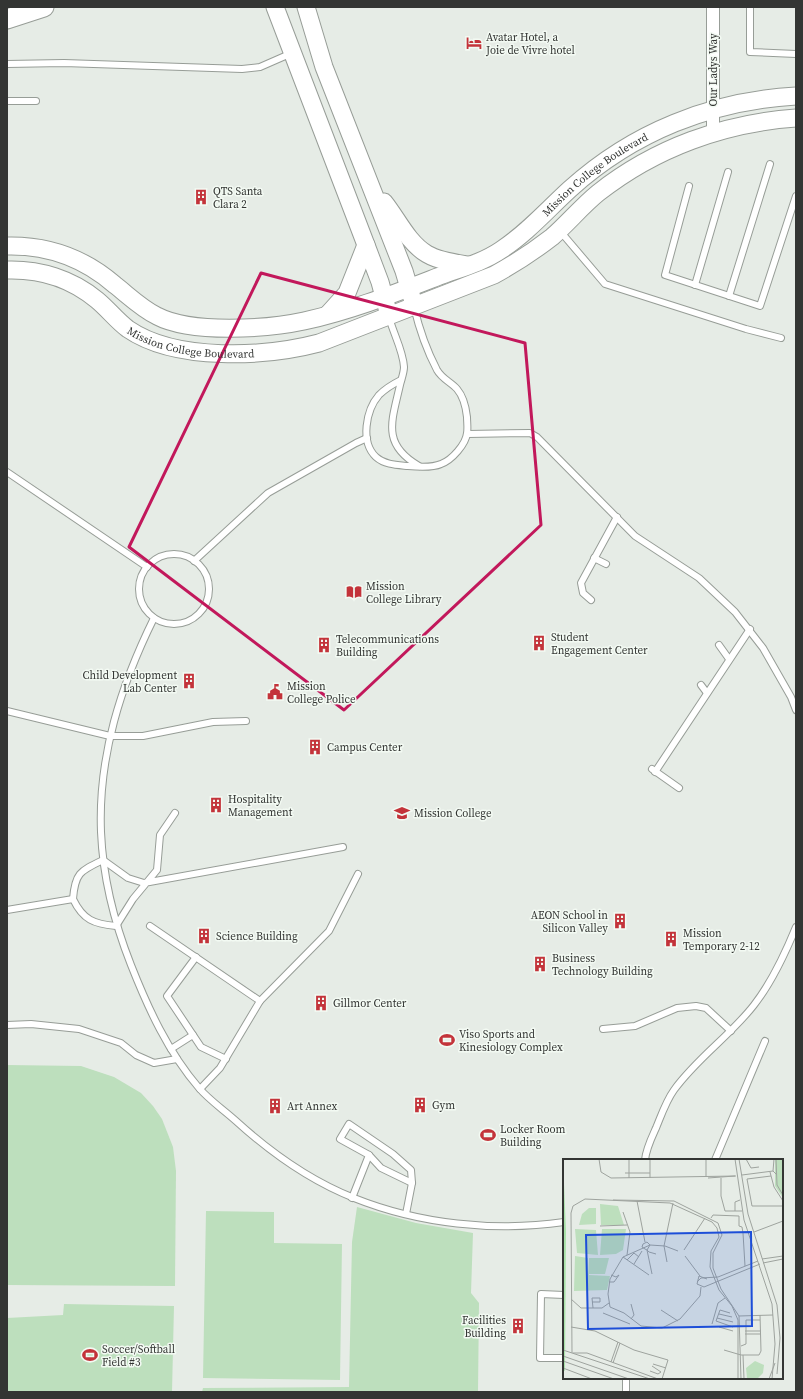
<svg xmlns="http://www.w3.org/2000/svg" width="803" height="1399" viewBox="0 0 803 1399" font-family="'Source Serif 4',serif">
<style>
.green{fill:#bddfbd}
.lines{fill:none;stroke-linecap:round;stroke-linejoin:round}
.lane-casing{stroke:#979d97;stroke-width:8}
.street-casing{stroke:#979d97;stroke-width:14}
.secondary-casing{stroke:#979d97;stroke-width:19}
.primary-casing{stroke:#979d97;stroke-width:21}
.lane{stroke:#fff;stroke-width:6}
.street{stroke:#fff;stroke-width:12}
.secondary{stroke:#fff;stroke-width:17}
.primary{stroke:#fff;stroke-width:19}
.marked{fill:none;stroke:#c2185b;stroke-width:3;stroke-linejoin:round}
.labels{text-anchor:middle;stroke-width:3;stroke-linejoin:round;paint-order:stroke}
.poi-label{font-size:11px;fill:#333533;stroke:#f3faf3;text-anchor:start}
.street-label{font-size:11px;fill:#333533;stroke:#f3faf3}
.inset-road{fill:none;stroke:#9ea39e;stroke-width:1}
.view{fill:#1d4ed8;fill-opacity:0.15;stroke:#1d4ed8;stroke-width:2}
.inset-edge{fill:none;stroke:#333533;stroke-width:2}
</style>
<rect width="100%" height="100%" fill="#e6ece6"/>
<g class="green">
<polygon points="7,1065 81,1066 114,1077 141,1093 153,1106 162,1119 173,1147 176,1171 175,1286 7,1285"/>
<polygon points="357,1207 416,1223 473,1233 471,1293 479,1303 478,1392 202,1392 203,1388 349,1387 352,1242"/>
<polygon points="206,1211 274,1212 274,1243 342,1244 340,1380 203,1378"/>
<polygon points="64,1304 174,1306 172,1392 7,1392 7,1318 63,1315"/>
</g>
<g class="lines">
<defs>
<g id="lane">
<polyline points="750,7 750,52 796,54"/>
<polyline points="7,64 64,63 242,69 260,67 292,53"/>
<polyline points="7,101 36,101"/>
<polyline points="689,186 665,275 760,306 796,196"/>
<polyline points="560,231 605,284 746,329 781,338"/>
<polyline points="695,285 728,172"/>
<polyline points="729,296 770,164"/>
<path d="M 389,317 C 393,333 403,350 404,367 C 404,373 401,380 400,385 C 392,421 381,444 419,466"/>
<path d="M 401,380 C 393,384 385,389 379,395 C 366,410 360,442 376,457 C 385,465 397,465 408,466 C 418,467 432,468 441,464 C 452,460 466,444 467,433 C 468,428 467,422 467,417 C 466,408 463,396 457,389 C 451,382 442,379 437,370 C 427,351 419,328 414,307"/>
<polyline points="468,434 530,433 537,437 635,536 699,578 735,612 763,648 791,697 796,710"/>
<polyline points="7,472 147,567"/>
<circle cx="174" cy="589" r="35"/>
<polyline points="594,558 606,564"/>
<polyline points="194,561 268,493 356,443 367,438"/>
<polyline points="591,600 583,593 581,583 617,517"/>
<path d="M 154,618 C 121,685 98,756 101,832 C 103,878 114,922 131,965 C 148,1008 168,1052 199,1088 C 209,1100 224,1110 236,1121 C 269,1151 311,1181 354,1198 C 419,1224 494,1232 564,1222"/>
<polyline points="719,645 729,659"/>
<polyline points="701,685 707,693"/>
<polyline points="7,711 110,736 143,736 213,722 246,721"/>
<polyline points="652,769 679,788"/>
<polyline points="655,772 750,629"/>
<path d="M 175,813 L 160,835 L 157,870 L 133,899 L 116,926 C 94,924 83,920 73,899 C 75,873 80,871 103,860 L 128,878 L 144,883 L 343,847"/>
<polyline points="7,910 73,899"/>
<polyline points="150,926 260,1001"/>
<polyline points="196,957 167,996 201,1047 226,1059"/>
<polyline points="7,1025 31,1024 79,1029 121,1043 136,1055 154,1063 177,1059"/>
<polyline points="603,1029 635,1026 677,1008 696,1006 706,1008 731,1031"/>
<polyline points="171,1049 193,1035"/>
<polyline points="200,1089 220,1068 260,1001 329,931 358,874"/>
<polyline points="369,1155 381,1168 412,1183"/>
<path d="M 645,1160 C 646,1149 651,1139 656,1128 C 661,1116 666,1101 674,1090 C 697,1058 730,1036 754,1005 C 772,982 785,954 796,927"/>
<polyline points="715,1160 765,1041"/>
<polyline points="352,1198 369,1155 340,1139 349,1124 393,1154 411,1170 412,1183 406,1214"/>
<polyline points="564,1295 541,1294 540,1358 564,1358"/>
<polyline points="626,1392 626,1378"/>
</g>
<polyline id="street" points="713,132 713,7"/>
<g id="secondary">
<polyline points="275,7 366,245 380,282 387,308"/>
<polyline points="306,7 324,67 404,271 412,298"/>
<path d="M 384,202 C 397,218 408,243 427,254 C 439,261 455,263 468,265"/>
<path id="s1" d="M 7,246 C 48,245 84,258 115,285 C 129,296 141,308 157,316 C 191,334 267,329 304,321 C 350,311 393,294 437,277 C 458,269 482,263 501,250 C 527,233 547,210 570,189 C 633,132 711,101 796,96"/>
<path id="s2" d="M 7,270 C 40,269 72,279 97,300 C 108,309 117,321 128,329 C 176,362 266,357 319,343 L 494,275 C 514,264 534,251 552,237 C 568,223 582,206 598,193 C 655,148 724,123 796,118"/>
<polyline points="328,314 347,293 366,245"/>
</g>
<polyline id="primary" points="7,19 44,7"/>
</defs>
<use href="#lane" class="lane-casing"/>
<use href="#street" class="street-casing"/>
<use href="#secondary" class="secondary-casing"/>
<use href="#primary" class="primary-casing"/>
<use href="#lane" class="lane"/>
<use href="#street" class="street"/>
<use href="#secondary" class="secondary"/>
<use href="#primary" class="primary"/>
</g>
<path class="marked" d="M 261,273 L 525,343 L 541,525 L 344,710 L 129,547 Z"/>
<defs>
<symbol id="hotel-bare" viewBox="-9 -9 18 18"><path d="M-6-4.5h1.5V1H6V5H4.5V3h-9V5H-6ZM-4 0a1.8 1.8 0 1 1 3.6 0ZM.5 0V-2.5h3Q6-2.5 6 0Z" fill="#c3333a" stroke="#f3faf3" stroke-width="2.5" paint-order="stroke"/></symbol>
<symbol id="building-bare" viewBox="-9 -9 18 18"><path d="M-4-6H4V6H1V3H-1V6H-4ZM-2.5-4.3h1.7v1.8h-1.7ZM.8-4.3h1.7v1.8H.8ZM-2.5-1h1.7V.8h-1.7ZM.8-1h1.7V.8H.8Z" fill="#c3333a" stroke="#f3faf3" stroke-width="2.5" paint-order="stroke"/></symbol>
<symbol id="library-bare" viewBox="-9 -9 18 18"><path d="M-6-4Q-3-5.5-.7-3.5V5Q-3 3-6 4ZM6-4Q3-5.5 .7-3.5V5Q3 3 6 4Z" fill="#c3333a" stroke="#f3faf3" stroke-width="2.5" paint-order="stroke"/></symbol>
<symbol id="civic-bare" viewBox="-9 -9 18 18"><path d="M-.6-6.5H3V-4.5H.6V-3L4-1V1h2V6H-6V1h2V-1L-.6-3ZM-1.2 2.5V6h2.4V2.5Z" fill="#c3333a" stroke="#f3faf3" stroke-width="2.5" paint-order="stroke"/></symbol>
<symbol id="university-bare" viewBox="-9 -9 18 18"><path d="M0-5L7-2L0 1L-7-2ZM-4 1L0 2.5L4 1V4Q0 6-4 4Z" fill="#c3333a" stroke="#f3faf3" stroke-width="2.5" paint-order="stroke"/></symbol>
<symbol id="stadium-bare" viewBox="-9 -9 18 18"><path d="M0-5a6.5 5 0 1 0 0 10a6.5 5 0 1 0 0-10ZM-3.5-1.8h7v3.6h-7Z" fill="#c3333a" stroke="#f3faf3" stroke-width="2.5" paint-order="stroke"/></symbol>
</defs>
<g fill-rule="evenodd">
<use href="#hotel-bare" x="463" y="32" width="22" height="22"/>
<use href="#building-bare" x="190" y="186" width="22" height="22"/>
<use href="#library-bare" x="343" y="581" width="22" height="22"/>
<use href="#building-bare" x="528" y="632" width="22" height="22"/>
<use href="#building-bare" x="313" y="634" width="22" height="22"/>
<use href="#building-bare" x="178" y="670" width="22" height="22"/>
<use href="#civic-bare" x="264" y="681" width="22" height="22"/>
<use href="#building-bare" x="304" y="736" width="22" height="22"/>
<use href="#building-bare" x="205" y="794" width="22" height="22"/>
<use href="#university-bare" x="391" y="802" width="22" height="22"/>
<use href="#building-bare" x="609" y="910" width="22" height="22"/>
<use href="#building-bare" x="193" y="925" width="22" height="22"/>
<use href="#building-bare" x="660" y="928" width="22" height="22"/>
<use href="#building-bare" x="529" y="953" width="22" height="22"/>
<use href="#building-bare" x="310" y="992" width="22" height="22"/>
<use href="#stadium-bare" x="436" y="1029" width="22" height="22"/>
<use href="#building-bare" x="409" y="1094" width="22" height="22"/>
<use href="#building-bare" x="264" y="1095" width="22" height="22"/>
<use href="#stadium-bare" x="477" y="1124" width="22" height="22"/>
<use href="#building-bare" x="507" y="1315" width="22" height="22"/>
<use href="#stadium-bare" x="79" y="1344" width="22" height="22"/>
</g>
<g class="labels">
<g class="poi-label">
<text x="486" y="41">Avatar Hotel, a<tspan x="486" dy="13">Joie de Vivre hotel</tspan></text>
<text x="213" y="195">QTS Santa<tspan x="213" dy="13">Clara 2</tspan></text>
<text x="366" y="590">Mission<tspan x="366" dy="13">College Library</tspan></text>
<text x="551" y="641">Student<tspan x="551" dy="13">Engagement Center</tspan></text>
<text x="336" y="643">Telecommunications<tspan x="336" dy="13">Building</tspan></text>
<text x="177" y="679" text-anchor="end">Child Development<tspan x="177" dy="13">Lab Center</tspan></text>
<text x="287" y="690">Mission<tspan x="287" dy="13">College Police</tspan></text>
<text x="327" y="751">Campus Center</text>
<text x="228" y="803">Hospitality<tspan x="228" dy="13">Management</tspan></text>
<text x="414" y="817">Mission College</text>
<text x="608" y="919" text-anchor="end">AEON School in<tspan x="608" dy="13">Silicon Valley</tspan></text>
<text x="683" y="937">Mission<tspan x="683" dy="13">Temporary 2-12</tspan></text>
<text x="216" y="940">Science Building</text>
<text x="552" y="962">Business<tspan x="552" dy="13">Technology Building</tspan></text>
<text x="333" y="1007">Gillmor Center</text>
<text x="459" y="1038">Viso Sports and<tspan x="459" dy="13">Kinesiology Complex</tspan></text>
<text x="432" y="1109">Gym</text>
<text x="287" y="1110">Art Annex</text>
<text x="500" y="1133">Locker Room<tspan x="500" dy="13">Building</tspan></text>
<text x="506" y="1324" text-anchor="end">Facilities<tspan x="506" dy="13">Building</tspan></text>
<text x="102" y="1353">Soccer/Softball<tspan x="102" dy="13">Field #3</tspan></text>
</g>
<g class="street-label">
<text transform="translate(713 70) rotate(-90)" y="4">Our Ladys Way</text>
<text dy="4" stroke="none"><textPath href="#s1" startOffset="650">Mission College Boulevard</textPath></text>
<text dy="4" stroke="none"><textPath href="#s2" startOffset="205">Mission College Boulevard</textPath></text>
</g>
</g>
<g transform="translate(563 1159)">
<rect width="220" height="220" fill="#e6ece6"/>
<path d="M 212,0 L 220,0 L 220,39 L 212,27 ZM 37,45 L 55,47 L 61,66 L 38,66 ZM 26,49 L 33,49 L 33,65 L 16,66 L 19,55 ZM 12,70 L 33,71 L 35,96 L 14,94 ZM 39,70 L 63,70 L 60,91 L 53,95 L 37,96 ZM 12,97 L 25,99 L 26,116 L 47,117 L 44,131 L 11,132 ZM 26,99 L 46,99 L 42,115 L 26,115 ZM 192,202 L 201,206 L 200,214 L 194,220 L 184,219 L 183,209 Z" fill="#bddfbd"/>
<path d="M 0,0 L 3,72 L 2,212 L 0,211 Z" fill="#a8e2a8"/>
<path class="inset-road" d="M 36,0 L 38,13 L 48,19 L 173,17M 66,0 L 66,19M 143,0 L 143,18M 172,0 L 181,61 L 209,145 L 212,185 L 209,220M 176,0 L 185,55 L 214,146 L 217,179 L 214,215M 183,0 L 188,9 L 196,8M 211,0 L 210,12 L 214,16M 213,0 L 214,26 L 220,36M 207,13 L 211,28 L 220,42M 62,14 L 87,14M 179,16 L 210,12M 208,17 L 184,20 L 189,47 L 220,47M 87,19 L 87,0M 145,19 L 172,17M 158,19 L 158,37 L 162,52 L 179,52M 50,41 L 111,42 L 155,64 L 159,76 L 150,94 L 150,109 L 158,130 L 176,157 L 178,220M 74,42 L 82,83M 172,52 L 172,43 L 177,41M 60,53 L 67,73 L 64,96M 148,59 L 150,56 L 176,57 L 176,67 L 179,68 L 180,74 L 182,107M 37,67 L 64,66M 191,73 L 220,62M 121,91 L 142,59M 115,92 L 102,87 L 87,86 L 60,98 L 47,120 L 45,135 L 47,148 L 61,154 L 78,167 L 99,169 L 117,160 L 137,137 L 138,128M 122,97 L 137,117M 60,98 L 86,116M 199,100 L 220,97M 64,101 L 71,94 L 76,98M 104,103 L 101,87 L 110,44M 200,104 L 220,100M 71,105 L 79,92M 89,115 L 84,91 L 87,86 L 84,83 L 80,85 L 79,88 L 82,90 L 84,91 L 86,93 L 93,95M 144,120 L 136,117 L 134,125 L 141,128 L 197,105M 46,123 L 51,123 L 56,116 L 53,118 L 48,116M 134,123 L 138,119 L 155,118 L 195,102M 8,140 L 18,149 L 39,149 L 46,144M 29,143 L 37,143 L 37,139 L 29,139 L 30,149M 68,145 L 71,156 L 68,160M 98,151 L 115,162M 40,154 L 67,165M 167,154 L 157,151 L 153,162 L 170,168M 156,155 L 169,158M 176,157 L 210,156M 154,159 L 170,163M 149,165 L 155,144 L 162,139M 8,168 L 32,172 L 71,191 L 105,201 L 99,220M 156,168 L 170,172M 182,172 L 198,172M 182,175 L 198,175M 178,187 L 183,185 L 183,161 L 197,161M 0,191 L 87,220M 161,191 L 178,196 L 196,196 L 198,192 L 197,156M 9,194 L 8,54 L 10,47 L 22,40 L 107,44 L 149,63 L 154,69 L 156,78 L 148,92 L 147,108 L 156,131 L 169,147 L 175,161 L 175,220M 10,194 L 24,194 L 95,220M 180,196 L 181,220M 0,197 L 66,220M 0,202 L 51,220M 48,203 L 55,183M 50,204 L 57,184M 90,205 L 103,209M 0,209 L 29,220M 87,212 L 95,215 L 98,213 L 89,207M 206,220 L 212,204"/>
<path class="view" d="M 188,73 L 189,167 L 25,170 L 23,76 Z"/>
<rect width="220" height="220" class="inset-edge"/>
</g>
<rect width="803" height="1399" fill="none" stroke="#333533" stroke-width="16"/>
</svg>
